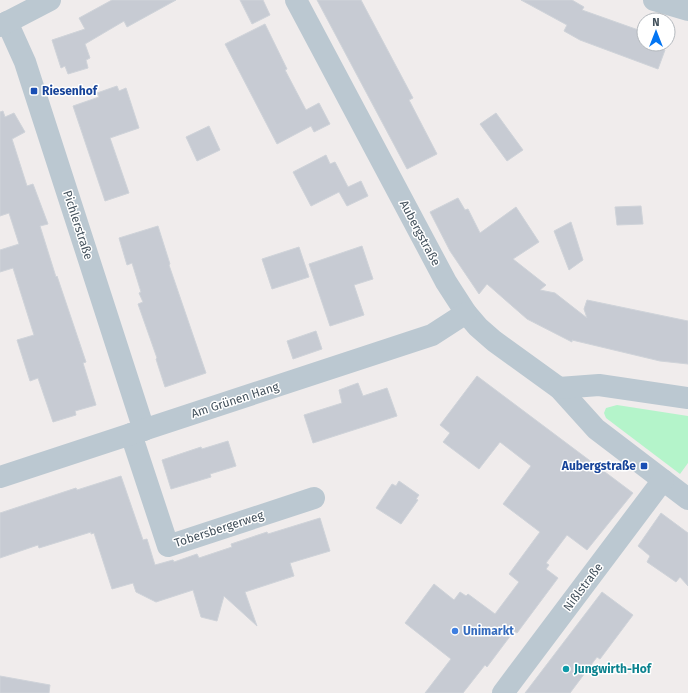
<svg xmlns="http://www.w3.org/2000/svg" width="688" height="693" viewBox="0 0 688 693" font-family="'Fira Sans',sans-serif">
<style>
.green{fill:#b4f4ca}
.building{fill:#c7cbd3;stroke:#cfd3d9}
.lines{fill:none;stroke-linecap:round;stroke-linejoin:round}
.street{stroke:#bbc8d1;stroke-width:22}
.transit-dot{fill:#1a4fb4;stroke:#fff;stroke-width:1.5}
.shop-dot{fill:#3f7fe0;stroke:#fff;stroke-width:1.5}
.culture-dot{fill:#0f9aa8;stroke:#fff;stroke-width:1.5}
.labels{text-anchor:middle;stroke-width:3;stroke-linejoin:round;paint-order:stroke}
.transit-label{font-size:12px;font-weight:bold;fill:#164399;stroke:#fff;text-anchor:start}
.street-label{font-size:12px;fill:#43515c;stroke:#fff}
.shop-label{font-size:12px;font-weight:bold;fill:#366cbe;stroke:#fff;text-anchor:start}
.culture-label{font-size:12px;font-weight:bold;fill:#0d838f;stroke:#fff;text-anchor:start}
</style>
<rect width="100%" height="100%" fill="#f0ecec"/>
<polygon class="green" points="617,405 688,416 688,463 680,474 606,418 604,413 606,408"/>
<g class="building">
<polygon points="112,0 176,0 127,27 124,21 85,44 90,58 86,60 88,68 68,74 65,66 61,68 52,40 85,29 79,18"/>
<polygon points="240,0 263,0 270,15 252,24"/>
<polygon points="317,0 361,0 413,98 409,100 437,154 407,169"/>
<polygon points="521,0 572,0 584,7 582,10 644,32 644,44 651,44 665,50 658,69 580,40 564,31 567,25"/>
<polygon points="265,24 287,69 285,70 306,110 319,103 330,124 314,132 311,126 277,144 225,44"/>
<polygon points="117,86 119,91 126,88 139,128 110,138 129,193 105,201 73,106 99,97 97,93"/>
<polygon points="3,111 5,117 14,113 25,132 12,139 27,186 33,184 48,224 40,226 56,277 57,276 86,362 83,363 96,405 75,411 76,415 53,422 38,378 30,381 17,340 34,335 13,268 0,272 0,250 19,244 9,213 0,216 0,112"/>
<polygon points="496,113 523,150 507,161 480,124"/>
<polygon points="209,126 220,150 197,161 186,137"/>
<polygon points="326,155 330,164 335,162 348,187 361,181 368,196 347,206 339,192 311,206 293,172"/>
<polygon points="458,198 465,210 468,209 480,233 516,207 539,242 513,259 546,285 540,290 555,293 587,318 584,309 587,300 688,321 688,364 660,361 572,340 572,342 527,319 487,284 479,294 450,251 430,212"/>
<polygon points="641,206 643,224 617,225 615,207"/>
<polygon points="571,222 583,260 569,270 554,231"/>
<polygon points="158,226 170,264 169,265 206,373 165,387 156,359 157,358 138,304 143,302 139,293 141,292 132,263 127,265 119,238"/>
<polygon points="362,246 373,279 354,285 364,315 330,326 309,264"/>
<polygon points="299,247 309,277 272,289 262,259"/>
<polygon points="316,331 322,349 293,359 287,341"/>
<polygon points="477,376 633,493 587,550 567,535 546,563 549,565 546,569 558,578 517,633 514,631 487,667 485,665 463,693 425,693 451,659 405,623 434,584 454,600 460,592 466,596 468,594 495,614 519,582 509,574 540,532 503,504 531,466 500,442 479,469 443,442 450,433 440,425"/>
<polygon points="358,383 363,396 387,388 397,416 313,443 304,415 342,403 339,390"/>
<polygon points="228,441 236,466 210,474 211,477 171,489 162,460 201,447 202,449"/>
<polygon points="121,476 143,540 147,539 155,565 173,560 174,562 197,554 199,558 232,547 231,544 267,532 268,534 320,518 330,551 290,563 294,576 245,592 257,626 224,596 217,621 201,617 193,590 156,602 136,592 133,583 112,589 94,533 91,534 91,532 39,548 38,545 0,558 0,513 76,488 77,490"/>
<polygon points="399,481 419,495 416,499 418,500 401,524 376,508 392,484 396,486"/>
<polygon points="661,513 688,533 688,586 680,577 676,582 647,562 650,556 638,546"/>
<polygon points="602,592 633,615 600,659 597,657 570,693 525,693"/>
<polygon points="0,676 50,685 49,693 0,693"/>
</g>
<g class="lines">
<g class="street">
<polyline points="296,0 446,282 466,313 478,327 494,341 559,388 596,429 688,499"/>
<polyline points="654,0 688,10"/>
<polyline points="7,22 25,62 144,430"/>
<polyline points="0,26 50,0"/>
<polyline points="559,388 599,385 688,398"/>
<polyline points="131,434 168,546 314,498"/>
<polyline points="0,477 432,335 466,313"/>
<polyline points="503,693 663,480"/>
</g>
</g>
<g class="transit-dot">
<rect x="30" y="87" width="8" height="8" rx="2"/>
<rect x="640" y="462" width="8" height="8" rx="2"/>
</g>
<circle class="shop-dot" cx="455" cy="631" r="4"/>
<circle class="culture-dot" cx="566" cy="669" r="4"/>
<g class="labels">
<g class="transit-label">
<text x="42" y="95">Riesenhof</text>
<text x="636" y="470" text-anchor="end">Aubergstraße</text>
</g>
<g class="street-label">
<text transform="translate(78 225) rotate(72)" y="4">Pichlerstraße</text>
<text transform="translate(420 233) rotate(62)" y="4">Aubergstraße</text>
<text transform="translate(235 400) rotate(-18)" y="4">Am Grünen Hang</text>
<text transform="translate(219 529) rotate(-18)" y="4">Tobersbergerweg</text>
<text transform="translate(583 587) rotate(-53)" y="4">Nißlstraße</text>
</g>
<g class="shop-label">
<text x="463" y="635">Unimarkt</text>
</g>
<g class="culture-label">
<text x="574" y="673">Jungwirth-Hof</text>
</g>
</g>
<g transform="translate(656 32)"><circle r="19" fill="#ffffff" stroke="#b4b9be"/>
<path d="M0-3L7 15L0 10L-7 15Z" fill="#0375f3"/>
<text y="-6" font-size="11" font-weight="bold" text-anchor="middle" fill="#43515c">N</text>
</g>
</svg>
